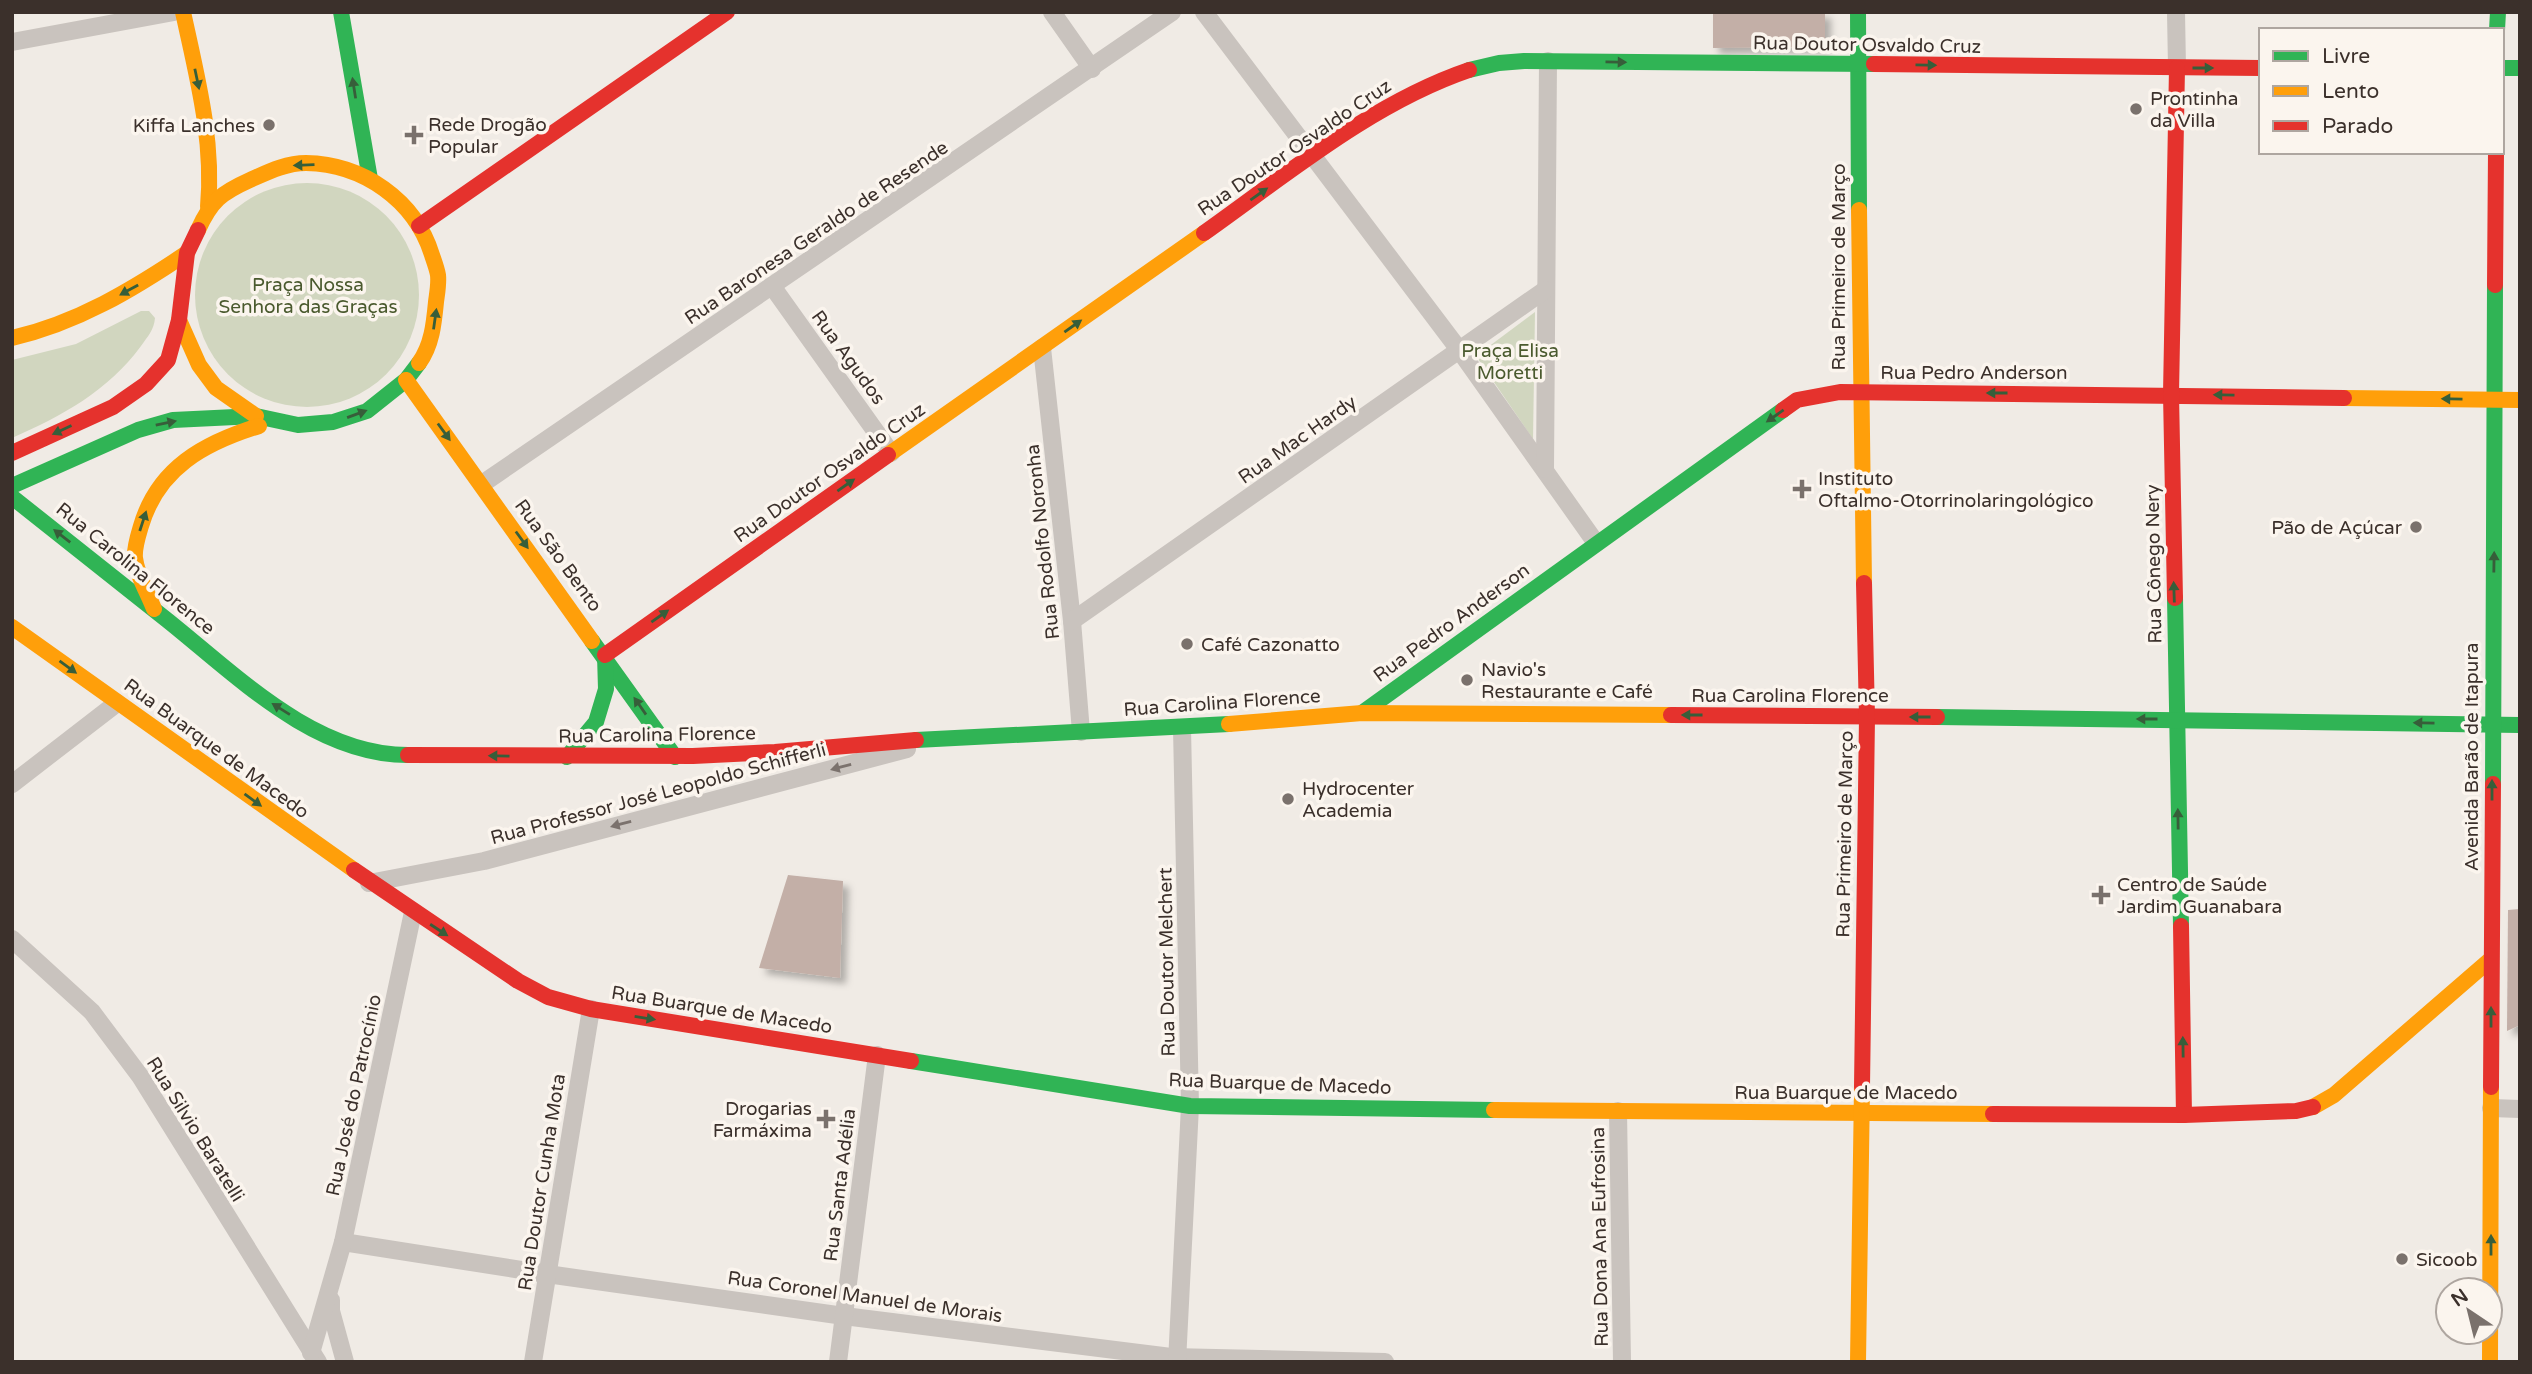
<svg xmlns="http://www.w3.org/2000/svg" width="2532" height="1374" viewBox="0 0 2532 1374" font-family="'Varela Round',sans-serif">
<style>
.green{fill:#d1d6bf}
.building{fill:#c3afa7;filter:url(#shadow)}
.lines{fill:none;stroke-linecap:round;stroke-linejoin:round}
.street{stroke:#c9c3be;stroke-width:18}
.fast{stroke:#30b455;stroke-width:16}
.slow{stroke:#ff9f0a;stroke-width:16}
.jam{stroke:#e5322d;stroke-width:16}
.oneway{fill:#375e3a}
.oneway2{fill:#7b726d}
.poi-dot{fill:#7a716c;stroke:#fbf5ee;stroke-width:2.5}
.labels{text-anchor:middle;stroke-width:7;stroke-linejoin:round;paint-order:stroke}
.street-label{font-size:19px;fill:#3b302b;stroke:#fbf5ee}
.poi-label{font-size:19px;fill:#3b302b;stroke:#fbf5ee;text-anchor:start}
.park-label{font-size:19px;fill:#4a5a2e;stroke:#fbf5ee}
</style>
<defs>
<filter id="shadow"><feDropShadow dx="6" dy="6" stdDeviation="3.5" flood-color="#0004"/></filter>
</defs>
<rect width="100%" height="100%" fill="#f0ebe5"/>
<g class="green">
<circle cx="307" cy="295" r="112"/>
<path d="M 141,311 L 149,311 L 155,318 C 154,330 148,336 141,346 C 108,391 62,416 12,438 L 12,360 L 76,344 Z"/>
<polygon points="1535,312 1533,439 1476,356"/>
</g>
<g class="building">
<polygon points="1713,12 1825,12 1825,47 1713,48"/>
<polygon points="788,875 843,881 840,978 759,968"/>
<polygon points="2520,909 2520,1025 2507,1031 2508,910"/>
</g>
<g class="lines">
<g class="street">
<polyline points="1052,12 1092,69"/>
<polyline points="1204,12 1460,351 1596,543"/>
<polyline points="2176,12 2177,68"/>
<polyline points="12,42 174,12"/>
<polyline points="772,286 891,453"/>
<polyline points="1042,348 1072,621 1081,732"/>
<polyline points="1545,469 1548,61"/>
<polyline points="482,484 1172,12"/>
<polyline points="1072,621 1545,290"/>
<polyline points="12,784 117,703"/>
<polyline points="369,883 484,861 907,749"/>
<polyline points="12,939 92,1012 140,1076 318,1362"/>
<polyline points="2491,1108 2520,1109"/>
<polyline points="1618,1111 1622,1362"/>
<polyline points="343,1242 547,1274 844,1316 1171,1357 1385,1362"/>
<polyline points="331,1300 331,1311 345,1362"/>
<polyline points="311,1353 343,1242 413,912"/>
<polyline points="533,1362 591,1009"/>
<polyline points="838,1362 877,1055"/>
<polyline points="1177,1362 1190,1106 1182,728"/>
</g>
<g class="fast">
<polyline points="341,12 370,179"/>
<polyline points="1858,12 1859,210"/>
<polyline points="2497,30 2498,12"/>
<polyline points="2502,68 2520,68"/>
<polyline points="1469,70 1499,63 1524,61 1874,64"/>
<polyline points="12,486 138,430 173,420 256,416 298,425 333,422 367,411 406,380 419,363"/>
<path d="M 12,497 C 64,538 115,579 167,620 C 236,675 314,755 408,755"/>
<polyline points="2175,598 2181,926"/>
<polyline points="592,641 675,757"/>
<polyline points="1362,713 1783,410"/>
<polyline points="1937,717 2520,725"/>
<polyline points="916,740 1229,724"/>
<polyline points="567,757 596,722 606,689 605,655"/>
<polyline points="2493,784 2495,285"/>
<polyline points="911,1061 1190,1106 1494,1110"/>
</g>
<g class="slow">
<path d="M 183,12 C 197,77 214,140 208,207"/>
<polyline points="1859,210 1864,583"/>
<path d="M 198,230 C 211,201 221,193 250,180 C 268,172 286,163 306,163 C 363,164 415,200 432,255 C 434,261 437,269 438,275 C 439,284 437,294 436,302 C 434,323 432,345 419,363"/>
<polyline points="179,320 199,365 216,388 256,416"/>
<path d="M 12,338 C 77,323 132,290 187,253"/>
<polyline points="406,380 592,641"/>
<polyline points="2344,398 2520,400"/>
<polyline points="888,455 1204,233"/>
<path d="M 154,609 C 148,593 137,576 135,558 C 134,548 138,536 141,526 C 158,468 204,443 259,426"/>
<polyline points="12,627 354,870"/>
<polyline points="1229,724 1362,713 1671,715"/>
<polyline points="2313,1107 2334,1095 2491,959"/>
<polyline points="1494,1110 1993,1114"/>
<polyline points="1858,1362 1862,1087"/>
<polyline points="2490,1362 2491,1087"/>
</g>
<g class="jam">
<polyline points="1874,64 2261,68"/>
<polyline points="419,226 727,12"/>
<path d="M 1204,233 C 1286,175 1372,103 1469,70"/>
<polyline points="2495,285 2496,152"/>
<polyline points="1783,410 1797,400 1840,392 2344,398"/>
<polyline points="12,453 113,407 146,384 168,360 179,320 187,253 198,230"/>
<polyline points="2175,598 2171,394 2177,68"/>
<polyline points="605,655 888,455"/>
<polyline points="1671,715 1937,717"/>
<polyline points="408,755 693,756 775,752 916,740"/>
<polyline points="354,870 518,981 548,997 591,1009 911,1061"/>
<polyline points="2181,926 2184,1115"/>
<polyline points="1862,1087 1867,717 1864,583"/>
<polyline points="2491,1087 2493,784"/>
<polyline points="1993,1114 2184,1115 2296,1111 2313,1107"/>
</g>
</g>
<defs><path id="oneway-solid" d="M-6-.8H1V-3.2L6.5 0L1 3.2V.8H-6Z" transform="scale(1.75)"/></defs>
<g class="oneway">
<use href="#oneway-solid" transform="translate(1616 62) rotate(1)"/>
<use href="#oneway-solid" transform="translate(1926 65) rotate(1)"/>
<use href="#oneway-solid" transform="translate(2203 68)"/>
<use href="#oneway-solid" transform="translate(197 79) rotate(78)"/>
<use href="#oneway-solid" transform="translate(354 88) rotate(-99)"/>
<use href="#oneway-solid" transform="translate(304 165) rotate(178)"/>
<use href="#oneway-solid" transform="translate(1259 194) rotate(-35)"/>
<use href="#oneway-solid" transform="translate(129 290) rotate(151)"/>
<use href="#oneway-solid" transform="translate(435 319) rotate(-82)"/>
<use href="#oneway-solid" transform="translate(1073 326) rotate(-35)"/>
<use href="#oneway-solid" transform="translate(1997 393) rotate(-180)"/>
<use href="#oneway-solid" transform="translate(2224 395) rotate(-179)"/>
<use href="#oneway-solid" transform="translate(2452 399) rotate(-179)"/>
<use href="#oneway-solid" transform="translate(357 414) rotate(-20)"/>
<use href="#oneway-solid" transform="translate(1775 416) rotate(145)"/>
<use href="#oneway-solid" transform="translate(166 423) rotate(-12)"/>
<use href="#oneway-solid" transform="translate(62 430) rotate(155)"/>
<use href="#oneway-solid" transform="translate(444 432) rotate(54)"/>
<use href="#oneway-solid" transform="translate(846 485) rotate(-35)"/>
<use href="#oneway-solid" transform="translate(143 521) rotate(-72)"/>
<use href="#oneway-solid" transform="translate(62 536) rotate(-142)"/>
<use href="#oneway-solid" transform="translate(522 540) rotate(54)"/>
<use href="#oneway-solid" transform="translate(2494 562) rotate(-89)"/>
<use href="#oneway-solid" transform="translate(2174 592) rotate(-92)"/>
<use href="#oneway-solid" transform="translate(660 616) rotate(-35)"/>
<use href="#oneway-solid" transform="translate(68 667) rotate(36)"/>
<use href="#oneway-solid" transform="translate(640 706) rotate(-125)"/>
<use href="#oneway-solid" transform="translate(281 709) rotate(-148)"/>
<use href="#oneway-solid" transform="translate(1692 715) rotate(-180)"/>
<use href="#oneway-solid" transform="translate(1920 717) rotate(-180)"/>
<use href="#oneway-solid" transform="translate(2147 719) rotate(-180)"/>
<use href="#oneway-solid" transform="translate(2424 723) rotate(-179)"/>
<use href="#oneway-solid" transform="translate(499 756) rotate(-179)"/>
<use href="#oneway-solid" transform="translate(2492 790) rotate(-90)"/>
<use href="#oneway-solid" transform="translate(253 800) rotate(36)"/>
<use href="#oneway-solid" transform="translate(2178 819) rotate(-91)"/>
<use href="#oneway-solid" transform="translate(439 930) rotate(33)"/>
<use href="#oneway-solid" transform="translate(2491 1017) rotate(-90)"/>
<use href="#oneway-solid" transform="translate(645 1018) rotate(9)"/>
<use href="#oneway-solid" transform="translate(2183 1047) rotate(-91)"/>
<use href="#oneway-solid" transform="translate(2491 1245) rotate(-90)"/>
</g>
<g class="oneway2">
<use href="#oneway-solid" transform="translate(841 767) rotate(165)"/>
<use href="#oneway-solid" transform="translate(621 824) rotate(165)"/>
</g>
<g class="poi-dot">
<circle cx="2136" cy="109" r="7"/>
<circle cx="269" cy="125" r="7"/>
<path d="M410.5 124.5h7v7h7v7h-7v7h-7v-7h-7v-7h7z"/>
<path d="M1798.5 478.5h7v7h7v7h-7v7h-7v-7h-7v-7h7z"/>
<circle cx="2416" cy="527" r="7"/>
<circle cx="1187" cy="644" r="7"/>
<circle cx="1467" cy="680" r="7"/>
<circle cx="1288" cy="799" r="7"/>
<path d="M2097.5 884.5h7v7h7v7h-7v7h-7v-7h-7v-7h7z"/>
<path d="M822.5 1108.5h7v7h7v7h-7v7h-7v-7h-7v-7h7z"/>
<circle cx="2402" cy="1259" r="7"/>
</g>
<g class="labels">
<g class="street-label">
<text transform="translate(1867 44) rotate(1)" y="7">Rua Doutor Osvaldo Cruz</text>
<text transform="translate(1294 147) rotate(-34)" y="7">Rua Doutor Osvaldo Cruz</text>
<text transform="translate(816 232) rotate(-34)" y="7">Rua Baronesa Geraldo de Resende</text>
<text transform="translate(1838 267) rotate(-90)" y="7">Rua Primeiro de Março</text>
<text transform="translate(849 357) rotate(54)" y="7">Rua Agudos</text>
<text x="1974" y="379">Rua Pedro Anderson</text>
<text transform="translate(1297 439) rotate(-35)" y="7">Rua Mac Hardy</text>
<text transform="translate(829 472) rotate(-35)" y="7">Rua Doutor Osvaldo Cruz</text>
<text transform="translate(1042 542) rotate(-96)" y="7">Rua Rodolfo Noronha</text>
<text transform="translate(559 555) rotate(54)" y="7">Rua São Bento</text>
<text transform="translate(2153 564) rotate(-91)" y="7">Rua Cônego Nery</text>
<text transform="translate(136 568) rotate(39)" y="7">Rua Carolina Florence</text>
<text transform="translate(1451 622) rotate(-36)" y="7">Rua Pedro Anderson</text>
<text x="1790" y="702">Rua Carolina Florence</text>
<text transform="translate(1222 702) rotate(-4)" y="7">Rua Carolina Florence</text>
<text transform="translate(657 734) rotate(-1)" y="7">Rua Carolina Florence</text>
<text transform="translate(217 748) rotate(36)" y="7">Rua Buarque de Macedo</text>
<text transform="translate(2471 757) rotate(-90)" y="7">Avenida Barão de Itapura</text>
<text transform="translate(658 793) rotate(-15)" y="7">Rua Professor José Leopoldo Schifferli</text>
<text transform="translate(1844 834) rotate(-89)" y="7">Rua Primeiro de Março</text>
<text transform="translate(1166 962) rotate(-91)" y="7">Rua Doutor Melchert</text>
<text transform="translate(722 1009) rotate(9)" y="7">Rua Buarque de Macedo</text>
<text transform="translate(1280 1083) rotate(2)" y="7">Rua Buarque de Macedo</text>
<text x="1846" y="1099">Rua Buarque de Macedo</text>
<text transform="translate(353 1095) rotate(-78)" y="7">Rua José do Patrocínio</text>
<text transform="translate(196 1129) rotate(58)" y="7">Rua Silvio Baratelli</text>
<text transform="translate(541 1182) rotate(-81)" y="7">Rua Doutor Cunha Mota</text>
<text transform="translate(839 1185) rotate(-83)" y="7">Rua Santa Adélia</text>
<text transform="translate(1599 1237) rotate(-91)" y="7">Rua Dona Ana Eufrosina</text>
<text transform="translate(865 1296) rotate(8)" y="7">Rua Coronel Manuel de Morais</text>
</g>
<g class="poi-label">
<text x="2150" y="105">Prontinha<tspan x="2150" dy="22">da Villa</tspan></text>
<text x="428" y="131">Rede Drogão<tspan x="428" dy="22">Popular</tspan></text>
<text x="255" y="132" text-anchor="end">Kiffa Lanches</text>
<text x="1818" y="485">Instituto<tspan x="1818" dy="22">Oftalmo-Otorrinolaringológico</tspan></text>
<text x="2402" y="534" text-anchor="end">Pão de Açúcar</text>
<text x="1201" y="651">Café Cazonatto</text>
<text x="1481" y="676">Navio's<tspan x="1481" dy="22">Restaurante e Café</tspan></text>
<text x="1302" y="795">Hydrocenter<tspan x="1302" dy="22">Academia</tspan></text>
<text x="2117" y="891">Centro de Saúde<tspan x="2117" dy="22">Jardim Guanabara</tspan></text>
<text x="812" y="1115" text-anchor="end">Drogarias<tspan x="812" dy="22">Farmáxima</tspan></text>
<text x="2416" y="1266">Sicoob</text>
</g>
<g class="park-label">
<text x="308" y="291">Praça Nossa<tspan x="308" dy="22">Senhora das Graças</tspan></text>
<text x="1510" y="357">Praça Elisa<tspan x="1510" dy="22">Moretti</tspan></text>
</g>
</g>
<rect width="2532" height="1374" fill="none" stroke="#3b302b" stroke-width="28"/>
<rect x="2259" y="28" width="245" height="126" fill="#fbf5ee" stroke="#aea6a0" stroke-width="2"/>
<rect x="2273" y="51" width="35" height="10" fill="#30b455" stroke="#aea6a0" stroke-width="2"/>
<text x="2322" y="63" font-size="21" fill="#3b302b">Livre</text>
<rect x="2273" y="86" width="35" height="10" fill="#ff9f0a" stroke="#aea6a0" stroke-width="2"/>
<text x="2322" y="98" font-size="21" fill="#3b302b">Lento</text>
<rect x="2273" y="121" width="35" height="10" fill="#e5322d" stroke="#aea6a0" stroke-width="2"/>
<text x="2322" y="133" font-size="21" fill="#3b302b">Parado</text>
<g transform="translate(2469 1311) rotate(325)"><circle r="33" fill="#fbf5ee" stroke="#aea6a0" stroke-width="2"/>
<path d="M0-5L12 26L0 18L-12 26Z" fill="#7a716c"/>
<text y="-10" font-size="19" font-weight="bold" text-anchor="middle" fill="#3b302b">N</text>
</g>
</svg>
